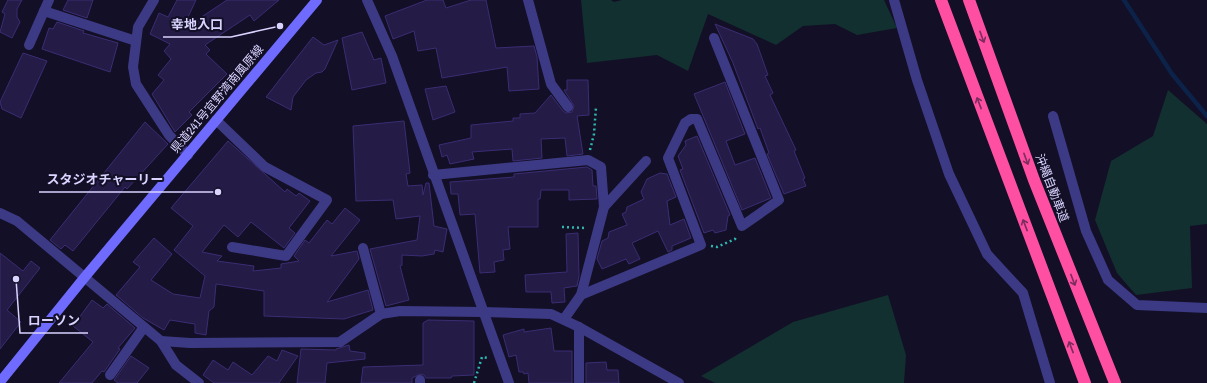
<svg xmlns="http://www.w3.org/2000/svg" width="1207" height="383" viewBox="0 0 1207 383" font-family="'Archivo Narrow','Noto Sans JP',sans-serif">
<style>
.green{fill:#12302f}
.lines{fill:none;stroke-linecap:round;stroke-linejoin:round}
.stream{stroke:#0c2248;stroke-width:4.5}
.building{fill:#241b47;stroke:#3b2d73}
.path{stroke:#2fb8b0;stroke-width:2.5;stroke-dasharray:2 3;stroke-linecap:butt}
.minor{stroke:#3d3a85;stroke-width:10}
.tertiary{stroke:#3d3a85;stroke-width:10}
.secondary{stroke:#6f6bff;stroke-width:10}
.motorway{stroke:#ff4fa3;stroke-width:12}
.oneway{stroke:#7d2c5e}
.labels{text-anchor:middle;stroke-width:4;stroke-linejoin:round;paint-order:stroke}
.street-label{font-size:12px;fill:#d9d4ff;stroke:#130f26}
.leader{fill:none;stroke:#d9d4ff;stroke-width:1.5}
.callout-dot{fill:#d9d4ff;stroke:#130f26;stroke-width:1.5}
.callout-label{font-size:13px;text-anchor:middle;font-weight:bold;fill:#d9d4ff;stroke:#130f26;stroke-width:4;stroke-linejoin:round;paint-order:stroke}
</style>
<rect width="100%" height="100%" fill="#130f26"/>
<g class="green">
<polygon points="581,0 611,0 614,2 622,0 884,0 897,28 857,35 835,24 803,26 776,45 708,14 688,71 657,55 587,63"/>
<polygon points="1168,90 1207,124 1207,224 1190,226 1192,288 1136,295 1117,273 1095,220 1111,161 1153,136"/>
<polygon points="888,295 906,355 904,383 715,383 701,376 793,322"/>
</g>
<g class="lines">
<polyline class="stream" points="1124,0 1172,74 1207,116"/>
</g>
<g class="building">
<polygon points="8,0 22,0 17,9 17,17 20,22 12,38 0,32 5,14 2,12"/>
<polygon points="68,0 93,0 87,18 63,10"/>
<polygon points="177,0 196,0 182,30 227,0 279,0 254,21 250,15 205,45 210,50 206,54 227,74 189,112 192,115 175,132 152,94 164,80 158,75 171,59 164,51 170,44 150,34 159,13 168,17"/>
<polygon points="427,0 443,0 446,8 471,0 486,0 496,48 534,46 537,57 539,89 509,91 507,67 442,78 436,48 418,51 414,31 393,39 385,16"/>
<polygon points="57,22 84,31 83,33 118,43 110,72 42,49 49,28 53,29"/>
<polygon points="715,24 753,39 757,44 768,75 765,76 773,93 770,95 796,150 794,151 805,178 803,179 806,186 784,194 767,154 769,153 760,128 758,129 733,63"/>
<polygon points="362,32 374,60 381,58 386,83 352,90 342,38"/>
<polygon points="313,37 324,45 338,40 325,69 322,72 316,73 306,80 293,97 291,110 266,97"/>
<polygon points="23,53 47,61 21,118 2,109 0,102"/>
<polygon points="567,80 588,80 589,115 577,116 583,154 567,156 565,138 541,139 542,158 513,161 512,149 472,152 474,159 450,164 447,155 442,157 439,145 471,138 471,125 513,121 513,118 520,118 520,114 535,113 551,95 563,111 566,113 572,112 574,106 564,90 567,90"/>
<polygon points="725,82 745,134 726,141 735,165 755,158 771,198 742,210 694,94"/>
<polygon points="446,86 455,112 433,120 425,89"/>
<polygon points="404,121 410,173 406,174 408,186 422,185 423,195 426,183 429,183 434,226 447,229 443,252 435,250 434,254 422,256 402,255 402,265 400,266 409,300 386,306 370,249 417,240 420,216 396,219 393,200 356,201 353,126"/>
<polygon points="145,122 168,144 127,189 125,187 73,251 65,245 61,249 50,240"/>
<polygon points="697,136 730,215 728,216 726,230 715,233 713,230 704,233 680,170 683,169 678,156 686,145 685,141"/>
<polygon points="228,141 285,192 287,189 296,196 299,193 310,201 289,228 295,233 284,248 251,222 238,237 224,225 202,252 222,256 217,261 254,266 253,271 281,268 281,264 299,261 294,256 305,240 309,243 327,220 332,224 345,208 360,220 331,256 357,251 359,259 327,302 368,290 373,310 344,319 264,316 264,291 216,284 214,307 209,311 206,335 195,333 195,324 170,320 164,330 143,318 116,295 140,267 133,262 154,238 172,254 151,280 173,294 200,298 205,276 174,250 193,226 171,208"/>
<polygon points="587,167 592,170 593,186 596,186 597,199 569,200 569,190 541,190 540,199 538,199 538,227 508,227 510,249 503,250 504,260 494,262 495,272 480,273 475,214 460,215 458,194 451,194 450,182 514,177 514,174"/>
<polygon points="660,173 667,174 676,197 667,201 670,225 684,219 691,238 672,246 672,250 668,252 658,231 632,243 640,259 629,264 626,259 602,269 597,259 602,241 608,238 609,232 627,225 622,214 626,212 627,207 644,199 641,192 647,179"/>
<polygon points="578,233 579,276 577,286 564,288 565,302 552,303 551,292 526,292 525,275 567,272 566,234"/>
<polygon points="0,253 23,271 31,261 40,268 7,310 21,322 0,349"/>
<polygon points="92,300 103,308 107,304 135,328 118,348 120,349 104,372 102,371 92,383 59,383 93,342 73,326"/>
<polygon points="428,320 474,321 474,375 452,376 451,378 426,378 424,375 420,374 412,378 412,383 361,383 363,367 423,365 423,323"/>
<polygon points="551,328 554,351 572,351 572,383 529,383 528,373 524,374 523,372 519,372 516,355 509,357 503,335 524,329 524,332"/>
<polygon points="349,345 350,351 365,353 365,359 327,363 325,383 297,383 301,349 336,350 336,349"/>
<polygon points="282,350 298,356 279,383 214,383 203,375 213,360 228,370 233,362 252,375 268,356 277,361"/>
<polygon points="131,356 149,368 137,383 118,383 114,380"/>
<polygon points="606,362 607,370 618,370 619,383 586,383 586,363"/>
</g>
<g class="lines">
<g class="path">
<polyline points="590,150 594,134 596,107"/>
<polyline points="562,227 587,228"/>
<polyline points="711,246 717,247 735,239 737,236"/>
<polyline points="474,383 482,357 488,358"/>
</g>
<g class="minor">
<polyline points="49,0 44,11 136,41"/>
<polyline points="154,0 138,27 133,67 136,84 169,135 188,155"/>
<polyline points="367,0 392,56 509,383"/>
<polyline points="528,0 551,84 568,107"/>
<polyline points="894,0 917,80 949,174 987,254 1023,293 1050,383"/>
<polyline points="29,45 44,11"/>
<polyline points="1053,116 1086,231 1108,280 1137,305 1207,308"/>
<polyline points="216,120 265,167 327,200 286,256 232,247"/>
<polyline points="433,175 588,160 601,167 604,207 581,295"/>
<polyline points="604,207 646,161"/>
<polyline points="0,213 17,221 161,341 176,365 199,383"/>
<polyline points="363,248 381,314"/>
<polyline points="564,319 581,295 701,245 668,158 685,123 691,119 697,119 742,226 779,200 714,38"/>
<polyline points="161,341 190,343 340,342 381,314 400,311 483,312"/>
<polyline points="110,375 144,327"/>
<polyline points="420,383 420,380"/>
<polyline points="579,383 579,327"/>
</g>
<polyline class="tertiary" points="483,312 551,314 579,327 679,383"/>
<polyline class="secondary" points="0,382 84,278 317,0"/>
<g class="motorway">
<polyline points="941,0 1085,383"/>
<polyline points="969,0 1034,180 1115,383"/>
</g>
</g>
<defs><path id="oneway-shaft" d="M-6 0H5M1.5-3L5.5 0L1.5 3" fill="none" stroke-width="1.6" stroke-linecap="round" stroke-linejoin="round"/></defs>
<g class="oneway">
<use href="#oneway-shaft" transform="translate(982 37) rotate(70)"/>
<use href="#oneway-shaft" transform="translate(979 103) rotate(-111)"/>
<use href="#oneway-shaft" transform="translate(1026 159) rotate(70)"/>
<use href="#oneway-shaft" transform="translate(1025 225) rotate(-111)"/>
<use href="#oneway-shaft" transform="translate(1073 280) rotate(69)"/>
<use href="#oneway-shaft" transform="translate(1071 347) rotate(-111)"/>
</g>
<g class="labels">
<g class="street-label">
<text transform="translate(217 99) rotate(-50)" y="4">県道241号宜野湾南風原線</text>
<text transform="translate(1052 188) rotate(69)" y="4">沖縄自動車道</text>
</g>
</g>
<path class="leader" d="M280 26L231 37H163M218 192L172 192H39M16 279L20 333H88"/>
<g class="callout-dot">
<circle cx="280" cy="26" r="4"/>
<circle cx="218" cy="192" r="4"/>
<circle cx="16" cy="279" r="4"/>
</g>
<g class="callout-label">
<text x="197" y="29">幸地入口</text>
<text x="105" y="184">スタジオチャーリー</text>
<text x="54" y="325">ローソン</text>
</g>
</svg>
